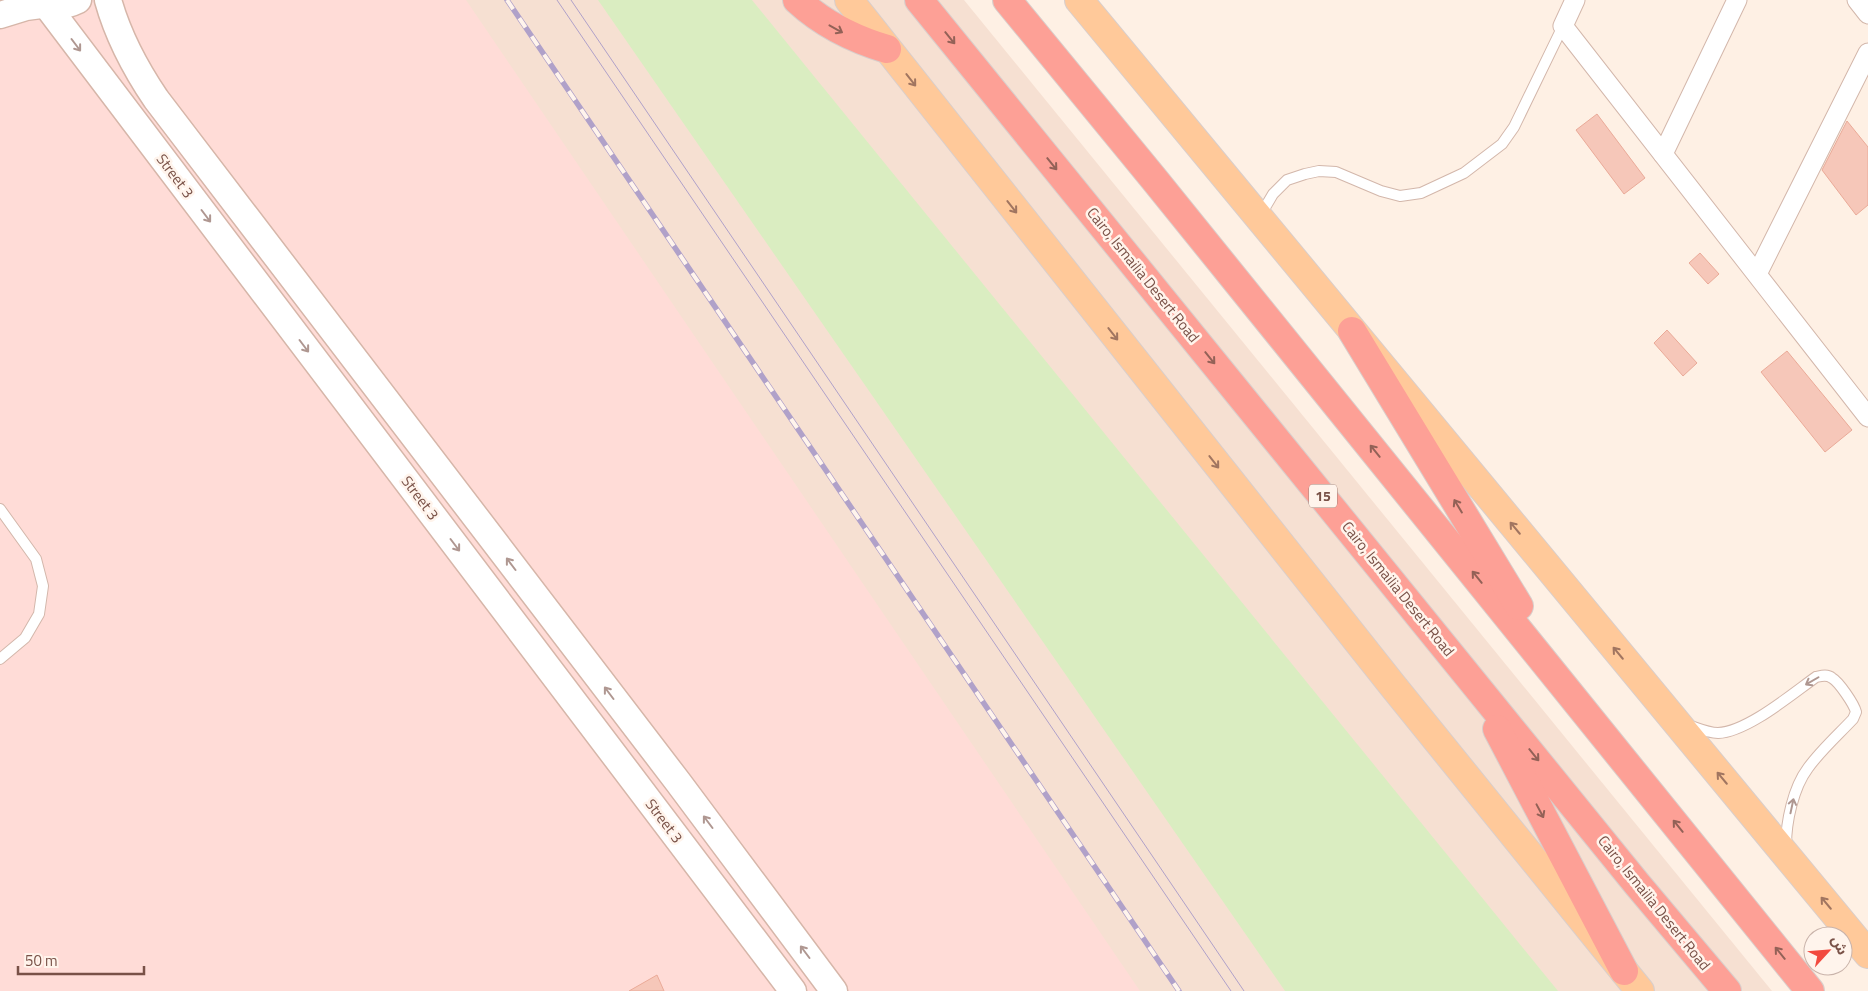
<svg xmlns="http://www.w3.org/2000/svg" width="1868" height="991" viewBox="0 0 1868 991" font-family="'Titillium Web','Noto Sans Arabic',sans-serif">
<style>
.residential{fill:#f6e0d2}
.commercial{fill:#ffdcd7}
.green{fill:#daedc1}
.building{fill:#f6c7b9;stroke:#eaaa98}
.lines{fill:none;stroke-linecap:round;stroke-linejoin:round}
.lane-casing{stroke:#d3b7ab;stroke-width:12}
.street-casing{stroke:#d3b7ab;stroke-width:21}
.secondary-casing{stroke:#d6b6a9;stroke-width:29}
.primary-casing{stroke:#d9cecb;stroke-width:30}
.highway-casing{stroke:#d9cecb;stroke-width:30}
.lane{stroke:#fff;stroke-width:10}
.street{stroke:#fff;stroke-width:19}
.secondary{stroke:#fff;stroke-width:26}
.primary{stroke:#ffc99a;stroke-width:28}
.highway{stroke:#fda096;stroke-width:28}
.tram{stroke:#b0a1c9;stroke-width:1}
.rail-casing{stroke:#b0a1c9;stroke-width:5.5}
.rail{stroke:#fff4ec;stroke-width:4;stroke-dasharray:11;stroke-linecap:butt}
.oneway{stroke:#936157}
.oneway2{stroke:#af9791}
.oneway3{stroke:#a17560}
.labels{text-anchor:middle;stroke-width:5;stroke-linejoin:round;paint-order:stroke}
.shield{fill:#fff4ec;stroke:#a18278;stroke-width:1}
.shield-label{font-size:14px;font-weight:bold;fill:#795147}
.street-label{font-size:15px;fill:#795147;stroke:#fff4ec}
</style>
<rect width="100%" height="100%" fill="#fef0e4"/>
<polygon class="residential" points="0,0 964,0 1772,991 0,991"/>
<polygon class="commercial" points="0,0 466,0 1140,991 0,991"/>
<polygon class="green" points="598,0 752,0 1558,991 1285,991"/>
<g class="building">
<polygon points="1597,114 1645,178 1624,194 1576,130"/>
<polygon points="1847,121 1868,147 1868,205 1856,215 1822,170"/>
<polygon points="1700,253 1719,274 1708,284 1689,263"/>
<polygon points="1667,330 1697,363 1683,376 1654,343"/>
<polygon points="1787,351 1852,430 1825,452 1761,372"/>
<polygon points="657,975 664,991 629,991"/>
</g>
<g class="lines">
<defs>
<g id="lane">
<polyline points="1260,216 1273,194 1287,180 1305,174 1319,171 1336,172 1381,191 1400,196 1421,193 1464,173 1502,144 1514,127 1563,26"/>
<polyline points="0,509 36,559 43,586 39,614 25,638 0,659"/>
<path d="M 1688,725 C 1697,728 1708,733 1718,733 C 1747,732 1792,694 1816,677 C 1821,676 1827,674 1832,678 C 1839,682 1854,704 1856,712 L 1853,719 C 1838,735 1821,750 1808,768 C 1793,788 1786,822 1786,846"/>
</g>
<g id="street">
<polyline points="1575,0 1563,26 1868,417"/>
<polyline points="1857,0 1868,14"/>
<polyline points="1663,154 1737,0"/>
<polyline points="1757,274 1868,53"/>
</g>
<g id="secondary">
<path d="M 30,0 C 46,7 62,8 78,0"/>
<path d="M 108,0 C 118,36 135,68 156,99 L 678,782 L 834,991"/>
<polyline points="47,6 793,991"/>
<polyline points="0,15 26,7 41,5"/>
</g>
<g id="primary">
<polyline points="849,0 1393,686 1640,991"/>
<polyline points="1079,0 1868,954"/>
</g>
<g id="highway">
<path d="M 797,0 C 823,24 853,39 887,49"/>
<polyline points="919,0 1637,884 1727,991"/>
<polyline points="1007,0 1154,179 1810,991"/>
<polyline points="1352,331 1519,606"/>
<polyline points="1497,729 1624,971"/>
</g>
</defs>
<use href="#lane" class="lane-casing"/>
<use href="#street" class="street-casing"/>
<use href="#secondary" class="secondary-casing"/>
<use href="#primary" class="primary-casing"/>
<use href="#highway" class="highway-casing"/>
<use href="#lane" class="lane"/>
<use href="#street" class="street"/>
<use href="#secondary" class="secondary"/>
<use href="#primary" class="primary"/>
<use href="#highway" class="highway"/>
<g class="tram">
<polyline points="557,0 1231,991"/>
<polyline points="571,0 1244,991"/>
</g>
<defs>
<polyline id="rail" points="507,0 1179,991"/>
</defs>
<use href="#rail" class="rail-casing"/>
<use href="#rail" class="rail"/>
</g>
<defs><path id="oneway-shaft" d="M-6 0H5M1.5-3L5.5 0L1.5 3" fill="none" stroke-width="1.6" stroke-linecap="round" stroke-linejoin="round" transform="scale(1.25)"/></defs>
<g class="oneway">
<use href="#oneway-shaft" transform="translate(836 29) rotate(29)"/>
<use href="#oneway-shaft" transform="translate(950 38) rotate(51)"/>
<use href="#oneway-shaft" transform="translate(1052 164) rotate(51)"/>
<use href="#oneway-shaft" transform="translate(1210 358) rotate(51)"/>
<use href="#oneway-shaft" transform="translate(1375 451) rotate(-129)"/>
<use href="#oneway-shaft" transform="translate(1458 506) rotate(-121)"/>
<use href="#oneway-shaft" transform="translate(1477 577) rotate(-129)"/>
<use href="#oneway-shaft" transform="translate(1534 755) rotate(51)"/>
<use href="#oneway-shaft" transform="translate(1540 811) rotate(62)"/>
<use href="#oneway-shaft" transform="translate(1678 826) rotate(-129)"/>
<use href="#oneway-shaft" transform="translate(1780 953) rotate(-129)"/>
</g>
<g class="oneway2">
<use href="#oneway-shaft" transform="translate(76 45) rotate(53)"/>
<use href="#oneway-shaft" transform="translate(206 216) rotate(53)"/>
<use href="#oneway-shaft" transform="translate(304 346) rotate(53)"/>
<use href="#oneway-shaft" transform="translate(455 545) rotate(53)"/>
<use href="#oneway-shaft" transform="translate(511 564) rotate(-127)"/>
<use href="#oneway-shaft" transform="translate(1812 681) rotate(150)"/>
<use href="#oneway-shaft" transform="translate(609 693) rotate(-127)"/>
<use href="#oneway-shaft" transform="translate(1792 806) rotate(-78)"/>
<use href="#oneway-shaft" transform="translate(708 822) rotate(-127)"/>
<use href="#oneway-shaft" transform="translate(805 952) rotate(-127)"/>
</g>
<g class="oneway3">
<use href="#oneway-shaft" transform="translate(911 80) rotate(52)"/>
<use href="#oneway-shaft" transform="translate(1012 207) rotate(52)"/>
<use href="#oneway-shaft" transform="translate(1113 334) rotate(52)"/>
<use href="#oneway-shaft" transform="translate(1214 462) rotate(52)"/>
<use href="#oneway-shaft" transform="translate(1515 528) rotate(-130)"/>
<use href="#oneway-shaft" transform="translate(1618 653) rotate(-130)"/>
<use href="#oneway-shaft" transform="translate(1722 778) rotate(-130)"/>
<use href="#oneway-shaft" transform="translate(1826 903) rotate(-130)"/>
</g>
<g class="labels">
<rect class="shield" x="1309" y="484.5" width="28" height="23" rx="4"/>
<g class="shield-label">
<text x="1323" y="501">15</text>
</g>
<g class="street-label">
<text transform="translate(175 176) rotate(53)" y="5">Street 3</text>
<text transform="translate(1143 275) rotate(51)" y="5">Cairo, Ismailia Desert Road</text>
<text transform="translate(420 498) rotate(53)" y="5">Street 3</text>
<text transform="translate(1398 589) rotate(51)" y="5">Cairo, Ismailia Desert Road</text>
<text transform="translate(664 821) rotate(53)" y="5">Street 3</text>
<text transform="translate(1654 903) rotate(51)" y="5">Cairo, Ismailia Desert Road</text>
</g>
</g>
<g transform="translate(1828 951) rotate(64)"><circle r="24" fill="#fff4ec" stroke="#c9b3aa"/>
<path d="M0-4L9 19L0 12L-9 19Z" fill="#f24a3f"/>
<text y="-8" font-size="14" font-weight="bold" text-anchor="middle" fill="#795147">ش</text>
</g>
<path d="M18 966v8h126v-8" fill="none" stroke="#795147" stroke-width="2.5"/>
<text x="25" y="966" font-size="15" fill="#795147" stroke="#fff4ec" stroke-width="4" paint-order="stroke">50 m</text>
</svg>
